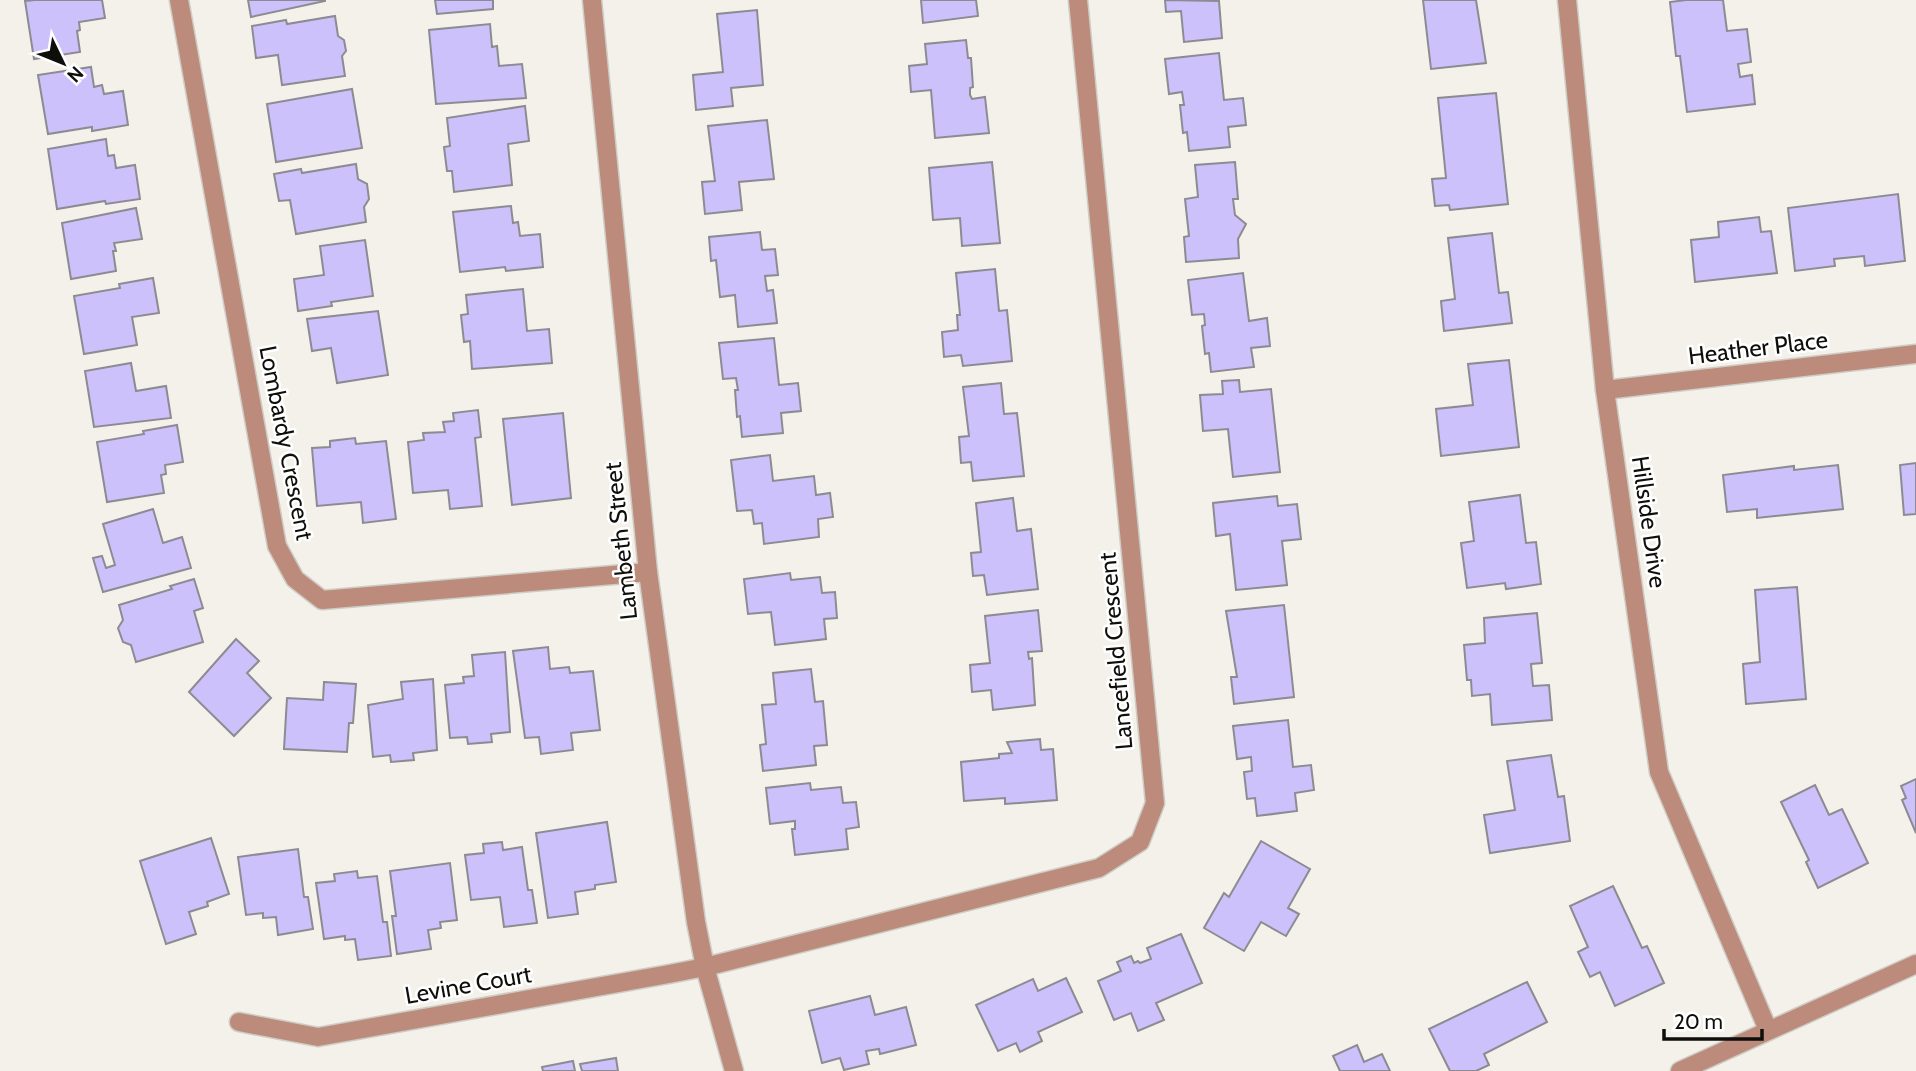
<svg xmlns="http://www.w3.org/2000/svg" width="1916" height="1071" viewBox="0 0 1916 1071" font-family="Cabin,sans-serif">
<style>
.building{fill:#cdc1fc;stroke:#8c8b92;stroke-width:2}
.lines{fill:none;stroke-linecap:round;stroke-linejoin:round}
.street-casing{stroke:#cecdc5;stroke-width:21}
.street{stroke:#bc8b7c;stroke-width:18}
.labels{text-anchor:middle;stroke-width:5;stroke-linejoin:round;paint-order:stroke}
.street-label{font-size:24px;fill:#0e0e0b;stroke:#fff}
</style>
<rect width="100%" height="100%" fill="#f3f1e9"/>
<g class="building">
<polygon points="35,0 102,0 105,18 79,22 80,30 77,31 80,52 34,59 25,1"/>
<polygon points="248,0 325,0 325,1 251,17"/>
<polygon points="435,0 493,0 493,9 437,14"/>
<polygon points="921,0 976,0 978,16 923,23"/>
<polygon points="1165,0 1219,1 1222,38 1184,42 1181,11 1166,12"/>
<polygon points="1423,0 1476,0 1486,63 1431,69"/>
<polygon points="1686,0 1723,0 1727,31 1747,29 1751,62 1738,64 1740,77 1752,75 1755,104 1687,112 1680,56 1676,56 1670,2"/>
<polygon points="757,10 763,85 731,88 733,106 696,110 693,75 723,72 717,14"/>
<polygon points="335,16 338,36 344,40 346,51 342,56 345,76 282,85 278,55 256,58 252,26 286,20 287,24"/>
<polygon points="490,24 492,47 497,46 499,66 522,64 526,98 436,104 429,30"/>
<polygon points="966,40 968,58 971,58 973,87 970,88 970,95 972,99 985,97 989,133 935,138 931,90 911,92 909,66 927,64 925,44"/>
<polygon points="1219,53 1224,100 1243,98 1246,125 1228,127 1230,147 1189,151 1187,132 1183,133 1180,105 1184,105 1182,92 1169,94 1165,59"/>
<polygon points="91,67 94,87 102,85 104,94 123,91 128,125 92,131 92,127 48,134 38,75"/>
<polygon points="352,89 362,148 276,162 267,104"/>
<polygon points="1496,93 1508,204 1450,210 1449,205 1435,206 1432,179 1446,178 1438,98"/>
<polygon points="525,106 529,141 508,144 512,185 454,192 452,171 447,171 444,147 450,146 447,118"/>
<polygon points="767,120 774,179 739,182 742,210 705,214 702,182 715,181 708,126"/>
<polygon points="106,139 108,156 114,155 116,168 135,165 140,199 106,204 105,201 57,209 48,149"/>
<polygon points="992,162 1000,243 962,246 960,218 933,220 929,168"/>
<polygon points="1235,162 1238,199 1233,199 1235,215 1246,224 1238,239 1239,258 1186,262 1184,237 1189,236 1185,199 1198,197 1195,165"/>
<polygon points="356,164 358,179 367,184 369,199 364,207 366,222 296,234 290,200 279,201 274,174 301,169 302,173"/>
<polygon points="1898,194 1905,261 1865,266 1864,256 1834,259 1835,266 1795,271 1788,208"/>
<polygon points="511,206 513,223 518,222 520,236 540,234 543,267 506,271 505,267 460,272 453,212"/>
<polygon points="136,208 142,239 114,243 116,251 113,251 116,271 71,279 62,223"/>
<polygon points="1759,217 1761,232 1771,231 1777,273 1695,282 1691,240 1719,237 1718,222"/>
<polygon points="760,232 762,250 775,249 778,275 765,276 767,291 773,290 777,323 738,327 735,295 720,297 716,260 711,261 709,237"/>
<polygon points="1492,233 1499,293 1508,292 1512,323 1444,331 1441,301 1455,299 1448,238"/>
<polygon points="365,240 373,296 331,302 332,306 298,311 294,279 324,275 320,246"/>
<polygon points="995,269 999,311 1007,310 1012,361 963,366 961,355 944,357 942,332 958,330 957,315 960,315 956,273"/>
<polygon points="1243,273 1249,321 1267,318 1270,346 1251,348 1254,367 1211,372 1209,353 1205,354 1202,326 1205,325 1204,314 1192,315 1188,280"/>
<polygon points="153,278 159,313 132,317 137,345 84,354 74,296 120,288 119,284"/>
<polygon points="523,289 527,331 549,329 552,363 472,369 470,341 464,342 461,315 468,314 466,295"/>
<polygon points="378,311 388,375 337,383 331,348 312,351 307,319"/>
<polygon points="774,338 779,385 798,383 801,411 781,413 783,433 742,437 740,416 737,417 735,390 738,390 736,378 723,379 719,343"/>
<polygon points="1509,360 1519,447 1441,456 1436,409 1473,405 1468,364"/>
<polygon points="131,363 136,391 166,386 171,418 94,427 85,371"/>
<polygon points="1239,380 1240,392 1271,389 1280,472 1233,477 1228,429 1203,431 1200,395 1223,394 1222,381"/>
<polygon points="1001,383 1004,414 1017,413 1024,476 973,481 971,462 961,463 959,437 969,436 963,387"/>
<polygon points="478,410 481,437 475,438 482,506 450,509 448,490 413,493 408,442 424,440 423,433 445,432 443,422 454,421 453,413"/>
<polygon points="563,413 571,498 512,505 503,419"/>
<polygon points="177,425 183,462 165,465 166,474 161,475 164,493 107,502 97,442 144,434 143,431"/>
<polygon points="355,438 356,444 386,441 396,519 363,523 361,502 317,506 312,448 330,447 330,441"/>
<polygon points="770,455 773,481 814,476 816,495 830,493 833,517 818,519 819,537 764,544 762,523 754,524 752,510 737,511 731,460"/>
<polygon points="1916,463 1916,514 1904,515 1900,465"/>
<polygon points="1838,465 1843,509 1757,518 1757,509 1727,512 1723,475 1794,466 1794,470"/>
<polygon points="1520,495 1526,543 1536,542 1541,584 1506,589 1505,583 1467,588 1461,543 1474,541 1469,502"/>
<polygon points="1277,496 1278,506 1297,504 1301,539 1282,541 1287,585 1236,590 1230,534 1216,536 1213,503"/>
<polygon points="1013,498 1017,531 1031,529 1038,589 987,595 984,575 973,576 971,553 981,552 976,503"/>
<polygon points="153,509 163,543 182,537 191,568 103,592 93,558 102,556 106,568 115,565 103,524"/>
<polygon points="790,573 791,580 820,577 822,593 835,592 837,618 824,619 826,639 775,645 771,612 748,614 744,579"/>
<polygon points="194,579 203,608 194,611 203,642 136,662 131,645 123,642 118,628 123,620 119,605 172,589 170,586"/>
<polygon points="1797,587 1806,699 1746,704 1743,664 1760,662 1755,590"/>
<polygon points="1284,605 1294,697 1234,704 1231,677 1237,677 1226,611"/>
<polygon points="1038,610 1042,651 1028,652 1029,659 1032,658 1035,705 993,710 991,690 972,692 970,665 990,663 985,616"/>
<polygon points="1537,613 1542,663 1531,664 1533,686 1549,685 1552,720 1492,725 1490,694 1472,696 1471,680 1467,680 1464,645 1485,643 1484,618"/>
<polygon points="236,639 259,661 247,673 271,698 234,736 189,692"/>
<polygon points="548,647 550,669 569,667 570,673 593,671 600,730 571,733 573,750 541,754 539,737 525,738 513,651"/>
<polygon points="505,652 510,732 491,734 492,742 468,744 467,737 450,738 445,685 464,683 463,677 474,676 472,655"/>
<polygon points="811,669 815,702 823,701 827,745 814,746 816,765 763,771 760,745 766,744 762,705 776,704 773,673"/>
<polygon points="433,679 437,750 413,753 414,760 391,762 390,755 373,757 368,705 403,699 401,682"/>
<polygon points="324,682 356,684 353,723 349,723 347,752 284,749 287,698 323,700"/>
<polygon points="1288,720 1293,767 1311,765 1314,790 1295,793 1297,811 1257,816 1255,798 1247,799 1244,772 1252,771 1251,757 1237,759 1233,726"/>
<polygon points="1040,739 1041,750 1053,749 1057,800 1005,804 1005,798 964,801 961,762 999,758 999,754 1012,753 1007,742"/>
<polygon points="1551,755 1558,797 1564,796 1570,841 1490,853 1484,815 1515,810 1507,761"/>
<polygon points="1916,779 1916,833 1902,800 1906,798 1901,786"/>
<polygon points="810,783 811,790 841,787 843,803 856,802 859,827 846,829 848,849 795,855 792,829 795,829 795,821 770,824 766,788"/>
<polygon points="1815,785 1829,815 1842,809 1868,863 1818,888 1806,862 1809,860 1781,802"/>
<polygon points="607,822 616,882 595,885 595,889 575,892 578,914 548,918 536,833"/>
<polygon points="211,838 229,894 207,902 208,906 189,912 196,934 166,944 140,861"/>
<polygon points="1261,841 1310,869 1288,908 1299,914 1286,936 1261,922 1244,951 1204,928 1224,893 1229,897"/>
<polygon points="502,842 503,850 522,847 528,890 532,890 537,923 504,927 500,897 471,900 465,855 484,853 483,844"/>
<polygon points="298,849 304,897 308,897 313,929 278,935 276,917 263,918 263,913 246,915 238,857"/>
<polygon points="450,863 457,920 440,922 441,928 428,930 431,949 397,954 392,916 396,916 390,871"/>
<polygon points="357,871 358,878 377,876 383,922 387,922 391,956 358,960 355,939 345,940 345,936 324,939 316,883 335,881 334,874"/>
<polygon points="1613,886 1642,948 1647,946 1664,983 1615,1006 1600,972 1590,977 1578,952 1588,947 1570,906"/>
<polygon points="1181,934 1202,983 1156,1003 1164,1020 1138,1031 1131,1013 1114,1020 1098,981 1121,971 1117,962 1131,956 1134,963 1138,961 1140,963 1151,959 1147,948"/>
<polygon points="1066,978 1082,1012 1038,1032 1042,1041 1020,1052 1016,1043 998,1051 976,1005 1033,979 1038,991"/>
<polygon points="1527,982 1547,1022 1484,1054 1489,1065 1476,1071 1450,1071 1429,1029"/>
<polygon points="870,996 875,1015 906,1007 916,1045 880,1054 879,1049 866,1051 869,1064 844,1070 840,1058 822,1063 809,1011"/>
<polygon points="1357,1045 1364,1062 1382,1054 1390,1071 1340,1071 1333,1056"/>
<polygon points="616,1058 618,1071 582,1071 580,1064"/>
<polygon points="573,1061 575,1071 543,1071 542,1067"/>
</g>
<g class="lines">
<defs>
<g id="street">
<polyline points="179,0 277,546 295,579 322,600 648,572"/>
<polyline points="592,0 648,572 696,922 705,967 734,1071"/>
<polyline points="1567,0 1605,390 1659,772 1768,1030"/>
<polyline points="1605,390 1916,354"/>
<polyline points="239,1022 318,1037 669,974 705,967 1099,868 1140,842 1155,803 1078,0"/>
<polyline points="1680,1071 1916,964"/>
</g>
</defs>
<use href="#street" class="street-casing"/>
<use href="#street" class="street"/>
</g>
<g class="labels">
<g class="street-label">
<text transform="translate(1758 348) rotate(-7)" y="8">Heather Place</text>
<text transform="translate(286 443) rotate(79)" y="8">Lombardy Crescent</text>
<text transform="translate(1649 522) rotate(82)" y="8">Hillside Drive</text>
<text transform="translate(621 541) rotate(-96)" y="8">Lambeth Street</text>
<text transform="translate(1116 651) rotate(-95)" y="8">Lancefield Crescent</text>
<text transform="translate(468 985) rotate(-10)" y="8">Levine Court</text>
</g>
</g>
<g transform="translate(63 63) rotate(133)" stroke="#ffffff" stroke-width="5" paint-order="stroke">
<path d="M0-5L12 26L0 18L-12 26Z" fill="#0e0e0b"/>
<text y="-10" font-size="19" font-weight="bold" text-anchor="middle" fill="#0e0e0b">N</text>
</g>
<path d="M1664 1029v10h98v-10" fill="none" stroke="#0e0e0b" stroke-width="3.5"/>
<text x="1674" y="1029" font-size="21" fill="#0e0e0b" stroke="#ffffff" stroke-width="5" paint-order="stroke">20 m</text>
</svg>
